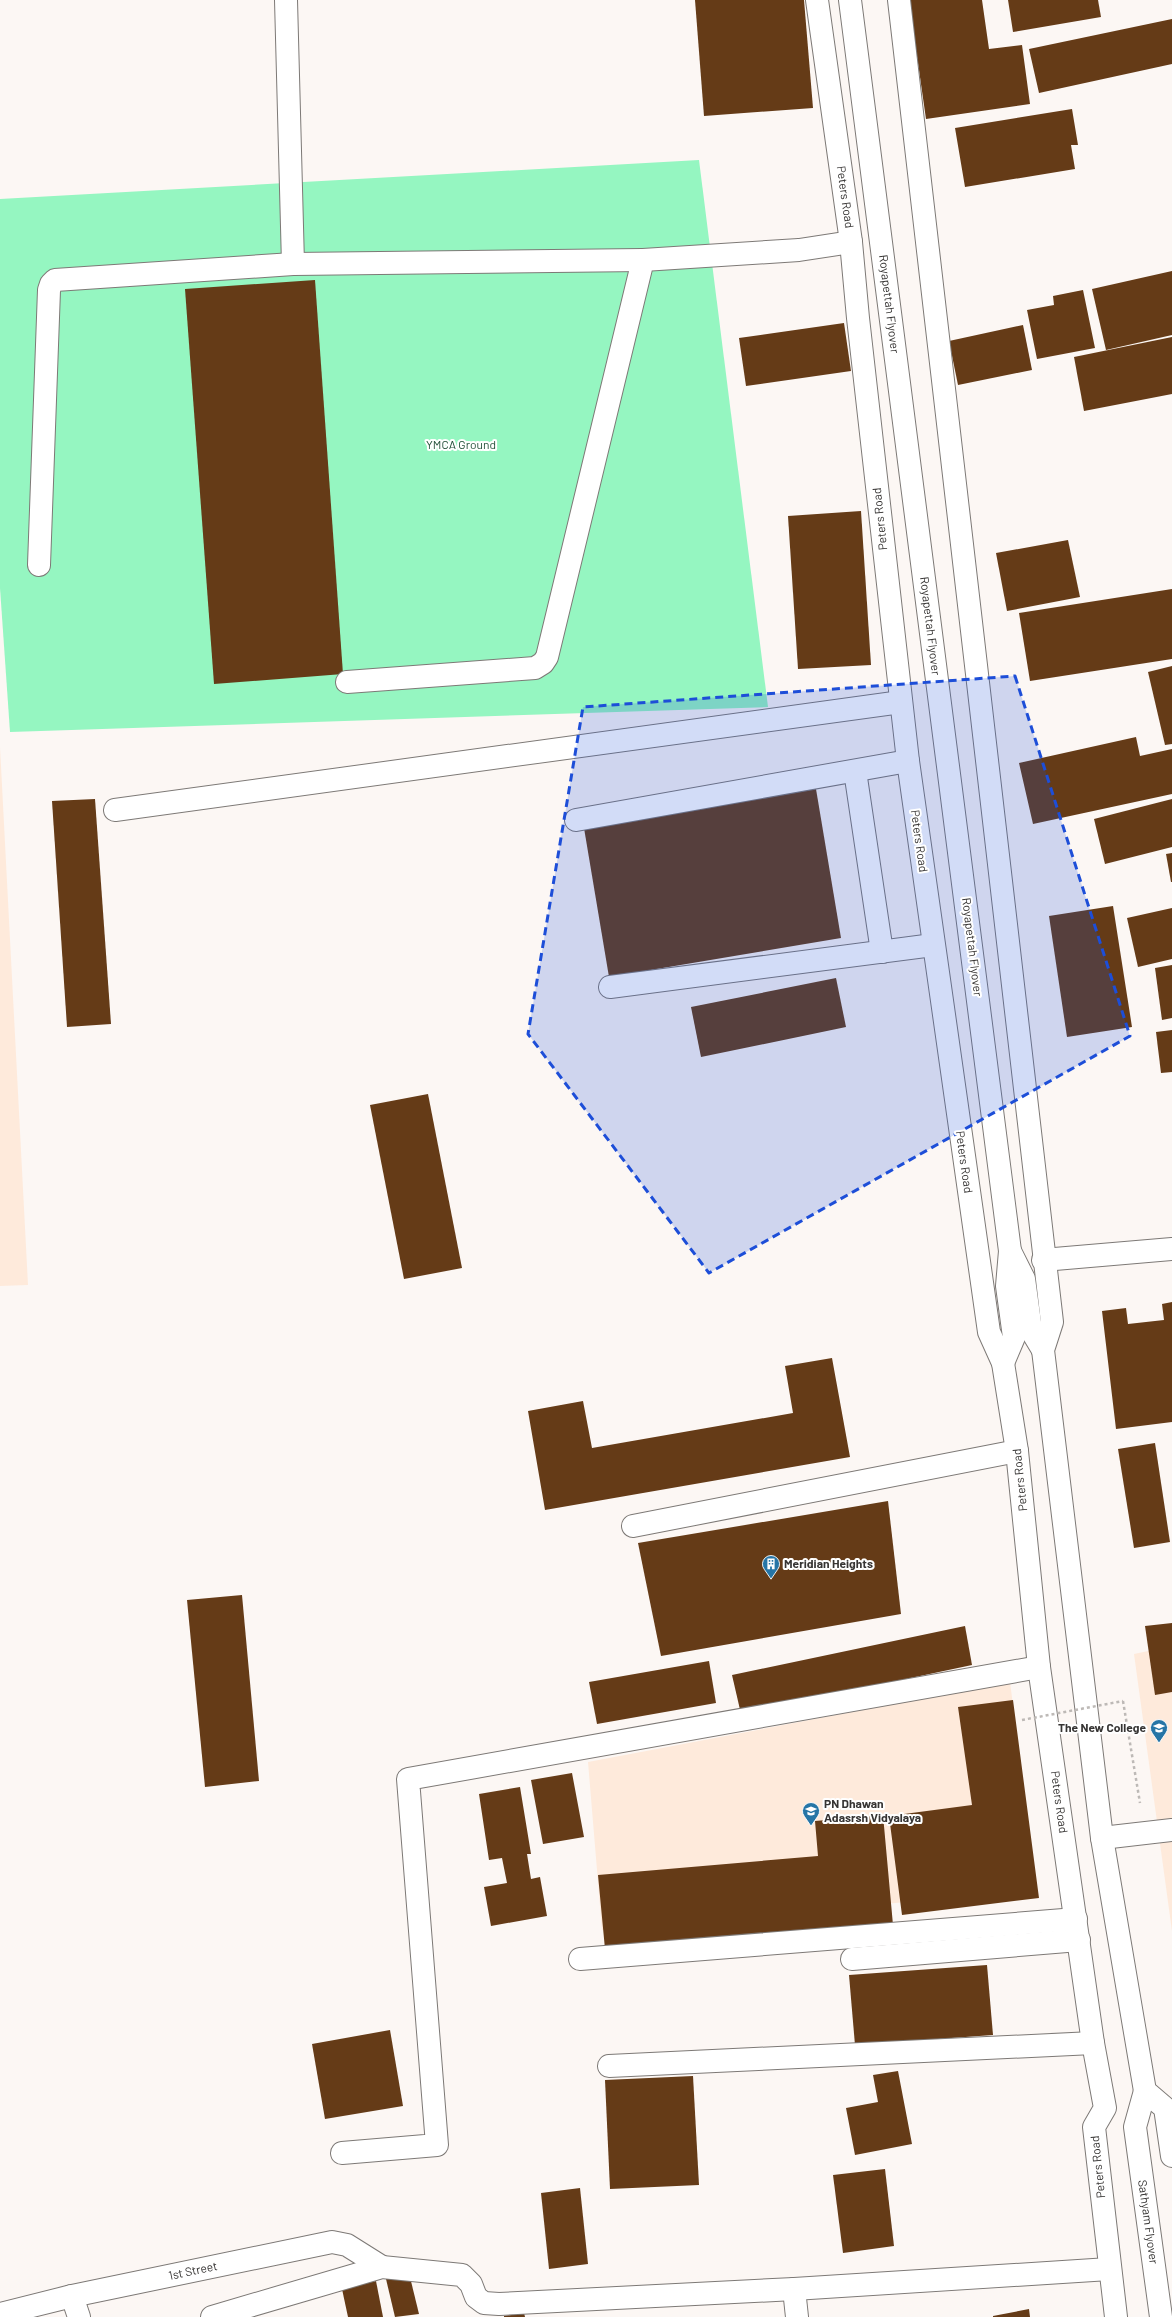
<svg xmlns="http://www.w3.org/2000/svg" width="1172" height="2317" viewBox="0 0 1172 2317" font-family="Barlow,sans-serif">
<style>
.education{fill:#feeadb}
.green{fill:#95f6c1}
.building{fill:#653b17}
.lines{fill:none;stroke-linecap:round;stroke-linejoin:round}
.minor-casing{stroke:#7d7976;stroke-width:24}
.major-casing{stroke:#7d7976;stroke-width:24}
.path{stroke:#bdb9b6;stroke-width:2.5;stroke-dasharray:3 3;stroke-linecap:butt}
.minor{stroke:#fff;stroke-width:22}
.major{stroke:#fff;stroke-width:22}
.path-bridge{stroke:#bdb9b6;stroke-width:2.5;stroke-dasharray:3 3;stroke-linecap:butt}
.marked{fill:#1d4ed8;fill-opacity:0.2;stroke:#1d4ed8;stroke-width:3;stroke-dasharray:8 5;stroke-linejoin:round}
.labels{text-anchor:middle;stroke-width:4;stroke-linejoin:round;paint-order:stroke}
.street-label{font-size:12px;fill:#363433;stroke:#fff}
.park-label{font-size:12px;fill:#25523b;stroke:#fff}
.poi-label{font-size:12px;font-weight:bold;fill:#363433;stroke:#fff;text-anchor:start}
</style>
<rect width="100%" height="100%" fill="#fcf7f4"/>
<g class="education">
<polygon points="0,747 28,1285 0,1286"/>
<polygon points="1172,1646 1172,1931 1134,1654"/>
<polygon points="1010,1682 1037,1890 602,1930 588,1762"/>
</g>
<polygon class="green" points="699,160 768,707 10,732 0,588 0,199"/>
<g class="building">
<polygon points="695,0 804,0 813,108 704,116"/>
<polygon points="909,0 982,0 989,49 1022,45 1030,104 926,119"/>
<polygon points="1008,0 1098,0 1101,17 1013,32"/>
<polygon points="1172,19 1172,64 1039,93 1029,49"/>
<polygon points="1072,109 1078,145 1071,145 1075,169 965,187 955,128"/>
<polygon points="1172,271 1172,335 1106,350 1092,289"/>
<polygon points="315,280 343,674 214,684 185,289"/>
<polygon points="1083,290 1095,348 1037,359 1027,310 1054,305 1053,296"/>
<polygon points="844,323 851,371 746,386 739,338"/>
<polygon points="1023,325 1032,370 958,385 949,341"/>
<polygon points="1172,337 1172,394 1084,411 1074,357"/>
<polygon points="861,511 871,665 798,669 788,516"/>
<polygon points="1068,540 1080,597 1007,611 996,553"/>
<polygon points="1172,589 1172,659 1030,681 1019,613"/>
<polygon points="1172,666 1172,744 1165,745 1148,672"/>
<polygon points="1136,737 1140,756 1172,749 1172,794 1033,824 1019,763"/>
<polygon points="816,789 841,938 609,977 584,828"/>
<polygon points="95,799 111,1024 67,1027 52,801"/>
<polygon points="1172,799 1172,847 1105,864 1094,819"/>
<polygon points="1172,853 1172,882 1171,882 1166,854"/>
<polygon points="1113,906 1132,1027 1067,1037 1049,916"/>
<polygon points="1172,908 1172,959 1138,967 1127,918"/>
<polygon points="1172,965 1172,1018 1162,1020 1155,968"/>
<polygon points="836,978 846,1027 701,1057 691,1007"/>
<polygon points="1172,1030 1172,1072 1161,1073 1156,1032"/>
<polygon points="428,1094 462,1268 404,1279 370,1105"/>
<polygon points="1172,1302 1172,1422 1116,1429 1102,1311 1126,1308 1128,1324 1164,1320 1162,1304"/>
<polygon points="832,1358 850,1457 545,1510 528,1411 583,1401 592,1448 793,1413 785,1366"/>
<polygon points="1155,1443 1170,1542 1134,1548 1118,1449"/>
<polygon points="888,1501 901,1614 661,1656 638,1543"/>
<polygon points="242,1595 259,1781 205,1787 187,1600"/>
<polygon points="1172,1623 1172,1692 1155,1695 1145,1626"/>
<polygon points="965,1626 972,1665 741,1714 732,1675"/>
<polygon points="709,1661 716,1703 597,1724 589,1682"/>
<polygon points="1013,1700 1039,1898 902,1915 889,1816 972,1805 958,1707"/>
<polygon points="572,1773 584,1837 543,1844 531,1780"/>
<polygon points="520,1787 531,1854 527,1854 531,1879 540,1877 547,1916 491,1926 484,1887 507,1883 502,1858 489,1860 479,1794"/>
<polygon points="883,1815 893,1925 605,1949 598,1875 818,1856 815,1821"/>
<polygon points="987,1965 993,2035 855,2045 849,1975"/>
<polygon points="390,2030 403,2106 325,2119 312,2044"/>
<polygon points="898,2071 912,2144 855,2155 846,2108 878,2102 873,2075"/>
<polygon points="693,2076 699,2185 610,2189 605,2080"/>
<polygon points="885,2169 894,2246 843,2253 833,2175"/>
<polygon points="580,2188 588,2264 549,2269 541,2193"/>
<polygon points="409,2273 419,2314 395,2317 386,2279"/>
<polygon points="376,2281 383,2317 348,2317 342,2289"/>
<polygon points="1029,2309 1030,2317 993,2317 993,2316"/>
<polygon points="524,2313 525,2317 504,2317 504,2316"/>
</g>
<g class="lines">
<defs>
<g id="minor">
<polyline points="286,0 293,264"/>
<polyline points="39,565 49,290 51,284 55,280 293,264 643,260"/>
<polyline points="347,682 535,668 543,663 547,657 643,260 799,250 851,242"/>
<polyline points="855,771 882,952"/>
<polyline points="115,810 901,702"/>
<polyline points="576,820 908,761"/>
<polyline points="610,987 933,945"/>
<polyline points="1043,1260 1172,1249"/>
<polyline points="633,1526 1017,1451"/>
<polyline points="1102,1838 1172,1830"/>
<polyline points="580,1959 1076,1919"/>
<polyline points="852,1959 1079,1940"/>
<polyline points="609,2066 1093,2043"/>
<polyline points="342,2153 437,2145 408,1779 1039,1667"/>
<polyline points="794,2289 797,2317"/>
<polyline points="72,2296 79,2317"/>
<polyline points="0,2314 72,2296 332,2242 347,2245 382,2267"/>
<polyline points="212,2317 382,2267 462,2275 471,2284 476,2297 484,2303 499,2304 794,2289 1109,2269"/>
</g>
<g id="major">
<polyline points="817,0 851,242 858,318 908,761 989,1332 1003,1363 1017,1451 1039,1667 1093,2043 1105,2108 1094,2127 1116,2317"/>
<polyline points="850,0 1010,1251 1007,1286 1014,1337 1003,1363"/>
<polyline points="899,0 1052,1322 1043,1350 1102,1838 1145,2091 1165,2108 1172,2156"/>
<polyline points="1010,1251 1024,1279 1031,1330 1043,1350"/>
<polyline points="1145,2091 1135,2127 1161,2317"/>
</g>
</defs>
<use href="#minor" class="minor-casing"/>
<use href="#major" class="major-casing"/>
<polyline class="path" points="1123,1701 1140,1803"/>
<use href="#minor" class="minor"/>
<use href="#major" class="major"/>
<polyline class="path-bridge" points="1022,1720 1123,1701"/>
</g>
<path class="marked" d="M 1015,676 L 1130,1036 L 709,1273 L 528,1034 L 583,707 Z"/>
<defs>
<symbol id="building-pin" viewBox="-11 -11 22 30"><path d="M0 17L-7.5 6A9.5 9.5 0 1 1 7.5 6Z" fill="#2675a6" stroke="#fff"/><path d="M-4-6H4V6H1V3H-1V6H-4ZM-2.5-4.3h1.7v1.8h-1.7ZM.8-4.3h1.7v1.8H.8ZM-2.5-1h1.7V.8h-1.7ZM.8-1h1.7V.8H.8Z" fill="#fff"/></symbol>
<symbol id="university-pin" viewBox="-11 -11 22 30"><path d="M0 17L-7.5 6A9.5 9.5 0 1 1 7.5 6Z" fill="#2675a6" stroke="#fff"/><path d="M0-5L7-2L0 1L-7-2ZM-4 1L0 2.5L4 1V4Q0 6-4 4Z" fill="#fff"/></symbol>
<symbol id="school-pin" viewBox="-11 -11 22 30"><path d="M0 17L-7.5 6A9.5 9.5 0 1 1 7.5 6Z" fill="#2675a6" stroke="#fff"/><path d="M0-5L7-2L0 1L-7-2ZM-4 1L0 2.5L4 1V4Q0 6-4 4Z" fill="#fff"/></symbol>
</defs>
<g fill-rule="evenodd">
<use href="#building-pin" x="761" y="1554" width="20" height="27"/>
<use href="#university-pin" x="1149" y="1718" width="20" height="27"/>
<use href="#school-pin" x="801" y="1801" width="20" height="27"/>
</g>
<g class="labels">
<g class="street-label">
<text transform="translate(845 197) rotate(82)" y="4">Peters Road</text>
<text transform="translate(889 304) rotate(83)" y="4">Royapettah Flyover</text>
<text transform="translate(880 519) rotate(-96)" y="4">Peters Road</text>
<text transform="translate(930 626) rotate(83)" y="4">Royapettah Flyover</text>
<text transform="translate(919 841) rotate(82)" y="4">Peters Road</text>
<text transform="translate(972 947) rotate(83)" y="4">Royapettah Flyover</text>
<text transform="translate(964 1162) rotate(82)" y="4">Peters Road</text>
<text transform="translate(1020 1480) rotate(-96)" y="4">Peters Road</text>
<text transform="translate(1059 1802) rotate(82)" y="4">Peters Road</text>
<text transform="translate(1098 2167) rotate(-96)" y="4">Peters Road</text>
<text transform="translate(1148 2222) rotate(82)" y="4">Sathyam Flyover</text>
<text transform="translate(193 2271) rotate(-12)" y="4">1st Street</text>
</g>
<g class="park-label">
<text x="461" y="449">YMCA Ground</text>
</g>
<g class="poi-label">
<text x="784" y="1568">Meridian Heights</text>
<text x="1146" y="1732" text-anchor="end">The New College</text>
<text x="824" y="1808">PN Dhawan<tspan x="824" dy="14">Adasrsh Vidyalaya</tspan></text>
</g>
</g>
</svg>
